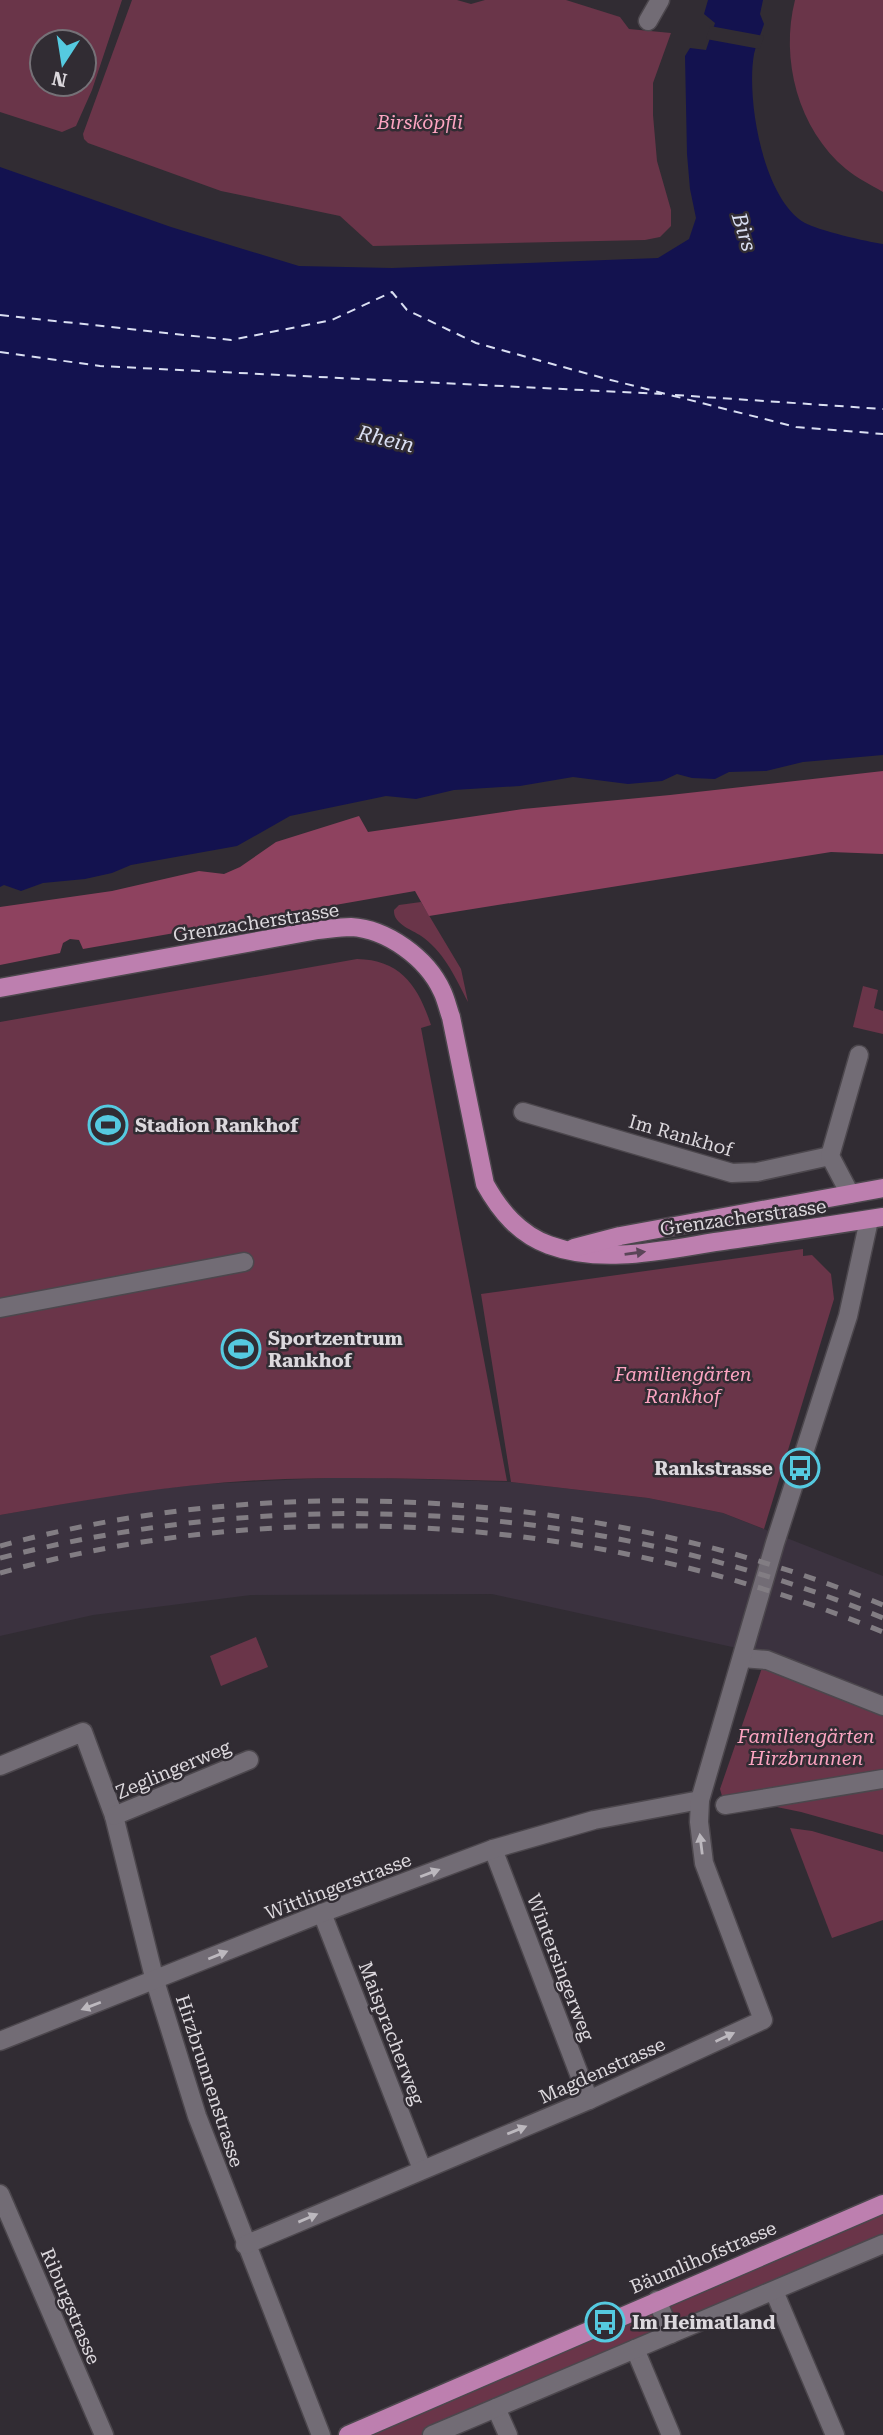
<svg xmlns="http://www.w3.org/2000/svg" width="883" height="2435" viewBox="0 0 883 2435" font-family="'Roboto Serif',serif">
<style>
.built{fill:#3b323f}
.green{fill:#6a3549;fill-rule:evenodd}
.forest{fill:#8e425f}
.water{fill:#13124f}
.pier{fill:#312c33}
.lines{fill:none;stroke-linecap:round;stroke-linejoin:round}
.ferry{stroke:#d9def2;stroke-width:2;stroke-dasharray:9 7;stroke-linecap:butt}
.minor-casing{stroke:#4c474d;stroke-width:21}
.major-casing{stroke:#4c474d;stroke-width:21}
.minor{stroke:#726c75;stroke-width:18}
.major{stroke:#bd7faf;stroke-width:18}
.rail{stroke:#827d83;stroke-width:5;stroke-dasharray:12 12;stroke-linecap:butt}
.oneway{fill:#5b4558}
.oneway2{fill:#bcb8be}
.labels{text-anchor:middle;stroke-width:5;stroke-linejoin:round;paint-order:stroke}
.park-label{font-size:19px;font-style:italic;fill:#fca4c1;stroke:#312c33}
.street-label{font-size:19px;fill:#dcd8dd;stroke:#312c33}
.poi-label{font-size:19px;font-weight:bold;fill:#dcd8dd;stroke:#312c33;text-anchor:start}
.water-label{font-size:21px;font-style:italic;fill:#d9def2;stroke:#312c33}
</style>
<rect width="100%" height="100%" fill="#312c33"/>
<polygon class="built" points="347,1477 511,1482 648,1498 723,1513 883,1576 883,1700 764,1654 492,1594 251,1595 93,1615 0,1636 0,1515 131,1492 203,1484"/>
<g class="green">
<path d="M 0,0 L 122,0 L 92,90 L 76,126 L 62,132 L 0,112 ZM 42,42 L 84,42 L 84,84 L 42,84 Z"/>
<polygon points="132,0 457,0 471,4 485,0 566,0 620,17 629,29 671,33 653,83 653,115 657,161 671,210 671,226 660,237 645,240 373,246 340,216 221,191 88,143 84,139 83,134"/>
<path d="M 795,0 L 883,0 L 883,192 C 871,185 857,178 846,169 C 798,129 780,59 795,0 Z"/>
<path d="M 421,902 L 461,969 L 468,1002 C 456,979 446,955 424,938 C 414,930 393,925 394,910 L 399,905 Z"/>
<path d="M 357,959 C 401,960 418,986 431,1025 L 421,1028 L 507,1481 C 426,1479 344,1476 263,1480 C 174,1484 87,1500 0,1515 L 0,1022 Z"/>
<polygon points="863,986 878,990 874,1008 883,1011 883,1034 853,1027"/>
<polygon points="803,1249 803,1256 812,1255 831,1274 834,1299 764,1529 723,1513 648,1498 511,1482 481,1294"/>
<polygon points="256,1637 268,1667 221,1686 210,1656"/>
<polygon points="764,1662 883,1709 883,1835 801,1812 722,1796 720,1789"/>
<polygon points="790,1828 812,1831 883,1852 883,1920 832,1938"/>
<polygon points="883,2204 883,2244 432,2435 348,2435"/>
</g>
<polygon class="forest" points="883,771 883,854 831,852 429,916 415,891 83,949 79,940 70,939 63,943 60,953 0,965 0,907 112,891 199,871 224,874 240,867 276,842 359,816 368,832 523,809 670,795"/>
<path class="water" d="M 708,0 L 763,0 L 760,14 L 764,24 C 761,34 756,44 754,54 C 746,99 763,199 805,223 C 817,230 868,242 883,244 L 883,755 L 803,762 L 766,771 L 729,772 L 715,779 L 692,778 L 677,774 L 662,781 L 628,784 L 573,777 L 520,786 L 454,790 L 416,799 L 386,796 L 290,816 L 237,846 L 131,865 L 112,873 L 85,879 L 43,883 L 21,891 L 4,885 L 0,887 L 0,167 L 171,227 L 299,266 L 392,268 L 658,258 L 689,239 L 696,218 L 690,189 L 687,154 L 685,56 L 690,48 L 706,50 L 715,23 L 704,14 Z"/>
<polygon class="pier" points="710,26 764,36 760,49 706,39"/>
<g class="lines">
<g class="ferry">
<polyline points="0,315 231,340 332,320 392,292 407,310 476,343 603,378 796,427 883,434"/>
<polyline points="0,352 100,366 662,394"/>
<polyline points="675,395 883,409"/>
</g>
<defs>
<g id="minor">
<polyline points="648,21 660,0"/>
<polyline points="523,1112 732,1173 757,1172 830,1156"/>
<polyline points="850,1194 830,1156 859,1055"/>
<polyline points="0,1308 244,1262"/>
<polyline points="742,1658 767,1660 883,1706"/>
<polyline points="0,1766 83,1732 114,1816 155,1981 197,2116 321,2435"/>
<polyline points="725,1805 883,1779"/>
<polyline points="114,1816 249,1760"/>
<polyline points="493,1849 589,2100"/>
<polyline points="322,1913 422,2169"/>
<polyline points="0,2041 322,1913 493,1849 594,1820 700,1800"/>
<polyline points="0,2194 104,2435"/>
<polyline points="245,2245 589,2100 763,2020 704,1863 699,1822 700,1800 775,1543 848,1316 869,1220"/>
<polyline points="774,2291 835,2435"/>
<polyline points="657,2300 671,2334"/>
<polyline points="635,2349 671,2435"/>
<polyline points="496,2408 508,2435"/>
<polyline points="432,2435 883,2244"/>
</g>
<g id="major">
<path d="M 0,988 L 318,930 C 329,929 339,927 351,927 C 387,929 427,958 442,991 C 446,999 448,1009 451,1017 L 485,1184 C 500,1211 519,1234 549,1245 C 606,1266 671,1248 729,1240 C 781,1233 832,1225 883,1217"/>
<polyline points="574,1248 620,1236 883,1188"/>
<polyline points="348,2435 883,2204"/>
</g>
</defs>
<use href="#minor" class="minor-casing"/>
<use href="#major" class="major-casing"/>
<use href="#minor" class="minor"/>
<use href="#major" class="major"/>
<g class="rail">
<path d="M 0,1546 C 285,1468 610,1493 883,1605"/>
<path d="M 0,1558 C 292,1483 604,1503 883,1618"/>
<path d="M 0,1573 C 290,1492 606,1518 883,1632"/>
</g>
</g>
<defs><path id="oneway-solid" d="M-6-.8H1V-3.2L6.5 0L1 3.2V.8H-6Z" transform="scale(1.75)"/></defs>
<use class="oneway" href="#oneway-solid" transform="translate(635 1253) rotate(-8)"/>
<g class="oneway2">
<use href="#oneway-solid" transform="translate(701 1844) rotate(-97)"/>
<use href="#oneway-solid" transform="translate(430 1873) rotate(-21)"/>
<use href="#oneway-solid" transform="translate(218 1955) rotate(-22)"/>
<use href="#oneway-solid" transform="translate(91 2006) rotate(159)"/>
<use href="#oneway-solid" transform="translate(725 2037) rotate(-25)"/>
<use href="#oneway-solid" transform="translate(517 2130) rotate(-22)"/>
<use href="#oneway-solid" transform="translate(308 2218) rotate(-23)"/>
</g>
<defs>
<symbol id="stadium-ring" viewBox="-11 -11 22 22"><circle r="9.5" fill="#312c33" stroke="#55cae0" stroke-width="1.5"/><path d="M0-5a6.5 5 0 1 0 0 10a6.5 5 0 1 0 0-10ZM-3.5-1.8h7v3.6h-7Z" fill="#55cae0"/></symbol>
<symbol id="bus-ring" viewBox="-11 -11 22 22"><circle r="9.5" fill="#312c33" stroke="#55cae0" stroke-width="1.5"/><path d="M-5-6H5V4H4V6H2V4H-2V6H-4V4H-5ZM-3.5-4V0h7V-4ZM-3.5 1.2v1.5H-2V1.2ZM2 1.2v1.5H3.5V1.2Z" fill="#55cae0"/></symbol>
</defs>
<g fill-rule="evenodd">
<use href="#stadium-ring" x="86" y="1103" width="44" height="44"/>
<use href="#stadium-ring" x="219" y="1327" width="44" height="44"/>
<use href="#bus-ring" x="778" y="1446" width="44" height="44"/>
<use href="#bus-ring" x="583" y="2300" width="44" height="44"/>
</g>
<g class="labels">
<g class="park-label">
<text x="420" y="129">Birsköpfli</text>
<text x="683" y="1381">Familiengärten<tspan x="683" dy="22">Rankhof</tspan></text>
<text x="806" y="1743">Familiengärten<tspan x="806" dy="22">Hirzbrunnen</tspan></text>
</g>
<g class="street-label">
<text transform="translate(256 922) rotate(-9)" y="7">Grenzacherstrasse</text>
<text transform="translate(681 1135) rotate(16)" y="7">Im Rankhof</text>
<text transform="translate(743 1217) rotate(-8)" y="7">Grenzacherstrasse</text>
<text transform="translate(173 1769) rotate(-23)" y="7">Zeglingerweg</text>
<text transform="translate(338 1886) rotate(-21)" y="7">Wittlingerstrasse</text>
<text transform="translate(561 1967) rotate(69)" y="7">Wintersingerweg</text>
<text transform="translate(392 2033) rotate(69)" y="7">Maispracherweg</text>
<text transform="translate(602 2070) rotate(-24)" y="7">Magdenstrasse</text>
<text transform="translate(210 2081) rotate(72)" y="7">Hirzbrunnenstrasse</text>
<text transform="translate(703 2257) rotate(-23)" y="7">Bäumlihofstrasse</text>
<text transform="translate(71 2306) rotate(67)" y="7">Riburgstrasse</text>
</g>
<g class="poi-label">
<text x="135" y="1132">Stadion Rankhof</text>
<text x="268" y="1345">Sportzentrum<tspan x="268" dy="22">Rankhof</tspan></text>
<text x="773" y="1475" text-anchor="end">Rankstrasse</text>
<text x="632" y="2329">Im Heimatland</text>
</g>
<g class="water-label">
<text transform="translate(744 232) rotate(73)" y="7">Birs</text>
<text transform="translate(386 439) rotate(14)" y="7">Rhein</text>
</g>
</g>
<g transform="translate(63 63) rotate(192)"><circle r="33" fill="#312c33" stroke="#757177" stroke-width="2"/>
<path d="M0-5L12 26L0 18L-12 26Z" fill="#55cae0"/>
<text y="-10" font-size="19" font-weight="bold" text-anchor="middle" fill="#dcd8dd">N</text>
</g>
</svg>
